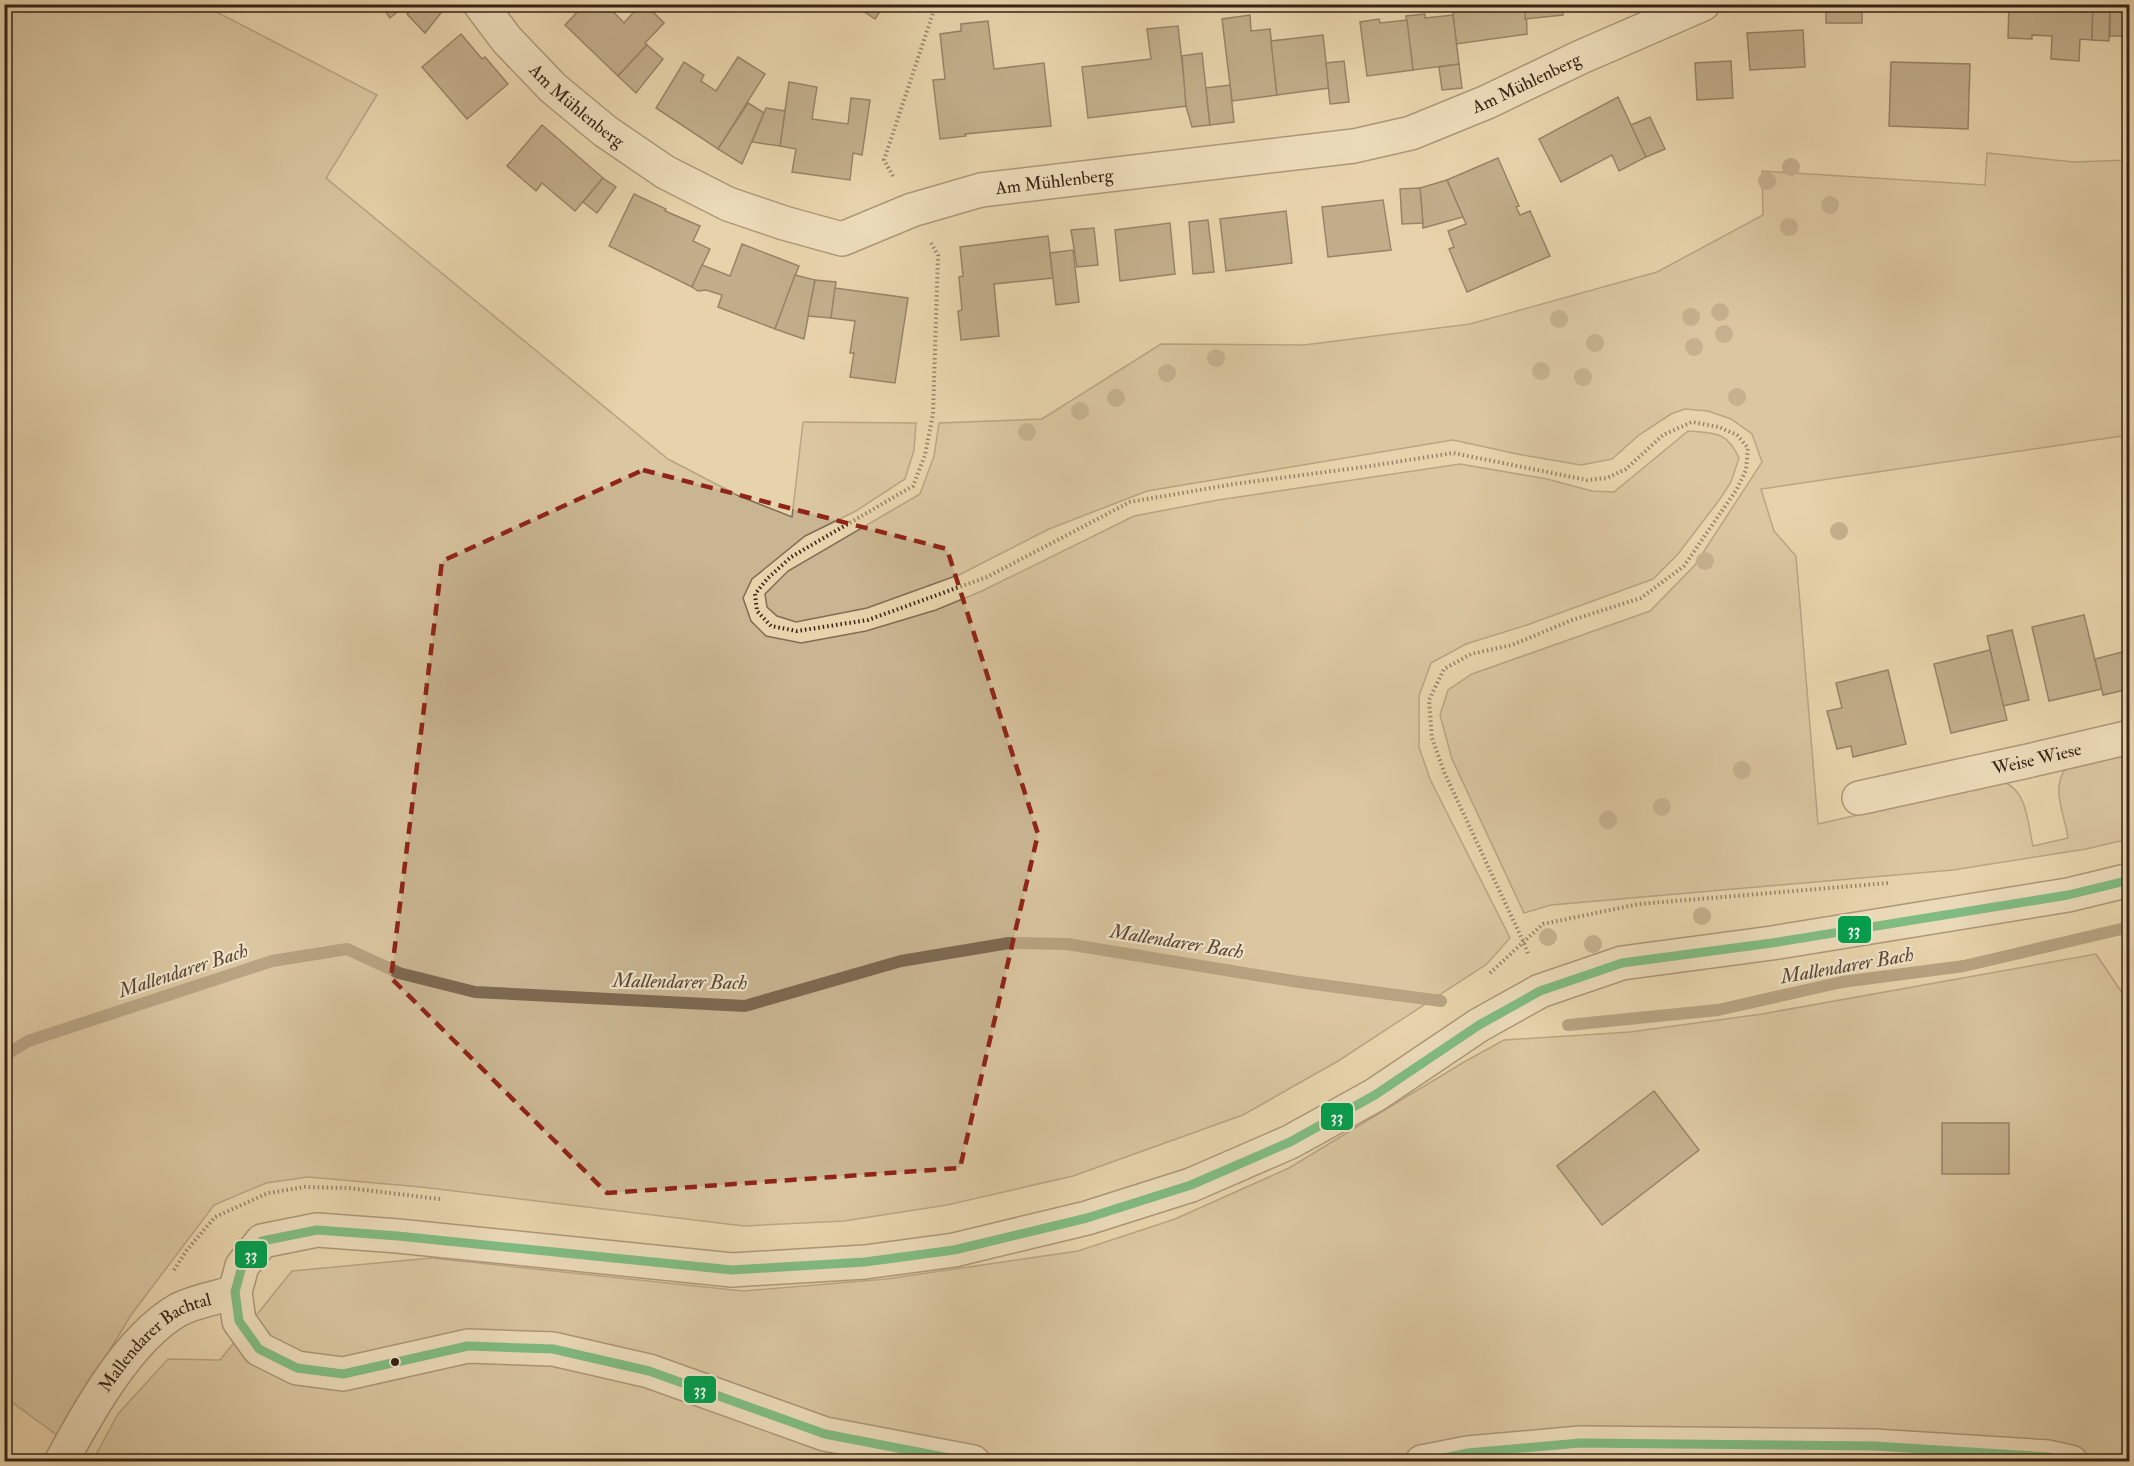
<svg xmlns="http://www.w3.org/2000/svg" width="2134" height="1466" viewBox="0 0 2134 1466" font-family="'IM FELL Double Pica',serif">
<style>
.green{fill:#c9b592;stroke:#806c54;stroke-width:1.5}
.lines{fill:none;stroke-linecap:round;stroke-linejoin:round}
.stream{stroke:#7d6951;stroke-width:12}
.building{fill:#937f63;stroke:#372316;stroke-width:1.5}
.minor-casing{stroke:#634f3b;stroke-width:36}
.path{stroke:#372316;stroke-width:4;stroke-dasharray:1.5 3;stroke-linecap:butt}
.minor{stroke:#efe2c8;stroke-width:33}
.bus-1-casing{stroke:#efe2c8;stroke-width:14}
.bus-1{stroke:#039f4e;stroke-width:9}
.tree{fill:#9b876a}
.marked{fill:none;stroke:#8f2418;stroke-width:4.5;stroke-dasharray:12 8;stroke-linejoin:round}
.bus-dot{fill:#372316;stroke:#efe2c8;stroke-width:2}
.labels{text-anchor:middle;stroke-width:4.5;stroke-linejoin:round;paint-order:stroke}
.street-label{font-size:18px;fill:#372316;stroke:#efe2c8}
.water-label{font-size:20px;font-style:italic;fill:#5a4633;stroke:#efe2c8}
.line-badge{stroke:#efe2c8;stroke-width:2}
.badge-label{font-size:16px;text-anchor:middle;font-weight:bold;fill:#fff}
</style>
<rect width="100%" height="100%" fill="#e7d3ab"/>
<filter id="stains"><feTurbulence type="fractalNoise" baseFrequency=".00333" numOctaves="4"/><feColorMatrix values="0 0 0 0 .2 0 0 0 0 .09 0 0 0 0 .02 0 0 0 .5 -.17"/></filter>
<radialGradient id="worn" r=".72"><stop offset=".6" stop-color="#630" stop-opacity="0"/><stop offset="1" stop-color="#630" stop-opacity=".3"/></radialGradient>
<g class="green">
<path d="M 5,5 L 203,5 L 377,95 L 326,178 L 668,459 L 739,496 L 792,517 L 803,422 L 916,423 L 914,450 L 905,479 L 856,511 L 805,536 L 752,579 L 743,598 L 751,621 L 766,636 L 801,643 L 866,631 L 936,610 L 982,591 L 1134,516 L 1218,500 L 1460,464 L 1547,479 L 1592,491 L 1614,492 L 1688,431 C 1715,433 1727,431 1739,458 L 1731,482 L 1720,499 L 1678,554 L 1653,579 L 1527,625 L 1466,644 L 1431,663 L 1419,696 L 1419,747 L 1430,779 L 1510,938 L 1487,964 L 1338,1061 L 1243,1115 L 1073,1176 L 947,1205 L 844,1221 L 744,1226 L 421,1187 L 308,1177 L 266,1183 L 214,1205 L 131,1315 L 58,1436 L 5,1397 Z"/>
<path d="M 1987,153 L 2074,162 L 2129,160 L 2129,435 L 1761,489 L 1774,531 L 1796,556 L 1818,824 L 2003,782 C 2027,789 2028,824 2033,846 L 2068,838 C 2065,815 2051,791 2065,769 L 2129,751 L 2129,839 L 2086,849 L 1953,870 L 1551,905 L 1524,913 L 1452,759 L 1440,715 L 1448,690 L 1472,674 L 1650,611 L 1695,565 L 1762,462 L 1752,434 L 1731,419 L 1708,411 L 1685,409 L 1671,414 L 1639,435 L 1612,459 L 1581,465 L 1517,454 L 1453,440 L 1147,491 L 1049,529 L 961,574 L 867,608 L 796,622 L 777,616 L 767,607 L 765,594 L 788,571 L 920,494 L 934,456 L 939,423 L 1042,419 L 1161,344 L 1304,345 L 1470,324 L 1657,272 L 1763,215 L 1762,171 L 1985,185 Z"/>
<polygon points="2096,954 2129,1003 2129,1461 92,1462 118,1414 168,1359 220,1360 292,1271 431,1258 743,1291 886,1279 1078,1251 1175,1219 1289,1168 1464,1062 1504,1040 1630,1032 1762,1014"/>
</g>
<g class="lines">
<g class="stream">
<polyline points="1568,1025 1718,1010 1842,982 1964,966 2130,927"/>
<polyline points="4,1056 28,1041 272,961 347,949 399,973 475,992 745,1006 901,961 1009,943 1067,944 1299,982 1441,1001"/>
</g>
</g>
<g class="building">
<polygon points="380,4 407,4 390,18"/>
<polygon points="419,4 440,4 444,9 425,33 407,14"/>
<polygon points="585,4 606,4 624,23 641,4 645,4 664,23 645,43 647,45 618,76 565,25"/>
<polygon points="853,4 885,4 875,19"/>
<polygon points="1452,4 1526,4 1527,34 1456,44"/>
<polygon points="1526,4 1562,4 1563,15 1525,19"/>
<rect x="1826" y="4" width="36" height="19"/>
<polygon points="2009,4 2093,4 2092,40 2080,39 2079,61 2051,59 2052,36 2032,35 2032,39 2008,38"/>
<polygon points="2093,4 2110,4 2109,41 2092,40"/>
<rect x="2110" y="4" width="20" height="32"/>
<polygon points="1425,14 1425,18 1453,15 1459,64 1413,70 1406,16"/>
<polygon points="1250,15 1251,31 1270,29 1277,95 1232,101 1222,19"/>
<polygon points="1379,19 1380,23 1407,20 1413,70 1367,76 1360,22"/>
<polygon points="988,21 994,69 1044,63 1051,126 965,134 966,136 940,139 933,80 945,79 940,34 961,31 961,24"/>
<polygon points="1178,26 1187,106 1088,118 1082,67 1151,59 1147,29"/>
<polygon points="1803,30 1805,67 1750,70 1747,33"/>
<polygon points="461,34 482,59 485,57 508,84 467,119 422,67"/>
<polygon points="1323,35 1329,88 1277,95 1271,41"/>
<polygon points="647,45 663,59 636,93 618,76"/>
<polygon points="1202,53 1210,125 1192,127 1186,106 1182,56"/>
<polygon points="738,57 765,74 718,149 656,108 684,62 704,75 701,81 716,91"/>
<polygon points="1344,61 1349,102 1330,104 1326,63"/>
<polygon points="1731,61 1733,98 1697,100 1695,63"/>
<polygon points="1891,62 1970,64 1968,129 1889,126"/>
<polygon points="1459,64 1462,88 1442,90 1439,67"/>
<polygon points="789,82 817,87 812,119 848,124 851,98 870,100 862,155 853,153 850,180 792,172 796,149 780,146"/>
<polygon points="1230,85 1234,122 1210,125 1206,88"/>
<polygon points="1618,97 1646,157 1619,171 1612,155 1561,182 1539,139"/>
<polygon points="748,103 764,113 742,164 718,149"/>
<polygon points="766,108 785,111 780,146 752,142"/>
<polygon points="1650,117 1665,149 1646,157 1631,125"/>
<polygon points="542,125 603,178 575,211 542,183 536,191 507,166"/>
<polygon points="1498,158 1519,206 1516,207 1520,215 1530,211 1550,256 1467,292 1449,249 1454,247 1448,231 1466,224 1447,180"/>
<polygon points="603,178 616,187 597,213 583,202"/>
<polygon points="1447,180 1463,217 1423,228 1420,188"/>
<polygon points="1420,188 1423,223 1402,224 1400,189"/>
<polygon points="634,194 666,209 665,211 700,226 693,241 710,249 692,287 609,246"/>
<polygon points="1383,200 1391,250 1328,257 1322,207"/>
<polygon points="1286,211 1292,263 1226,271 1220,219"/>
<polygon points="1208,220 1214,272 1193,274 1189,222"/>
<polygon points="1170,223 1175,274 1120,281 1115,230"/>
<polygon points="1094,228 1098,265 1077,267 1071,230"/>
<polygon points="1048,236 1053,278 994,284 999,336 961,340 958,311 962,310 959,277 963,276 960,247"/>
<polygon points="742,244 799,266 775,329 718,307 722,295 706,290 698,291 692,287 702,265 730,276"/>
<polygon points="1073,250 1079,302 1056,305 1050,253"/>
<polygon points="795,275 815,280 804,339 775,329"/>
<polygon points="815,280 836,282 831,318 808,316"/>
<polygon points="835,288 908,298 895,383 850,377 854,353 850,353 855,321 831,318"/>
<polygon points="2084,615 2102,689 2049,701 2032,627"/>
<polygon points="2012,630 2029,700 2003,706 1987,636"/>
<polygon points="1990,650 2007,720 1951,733 1934,664"/>
<polygon points="2130,650 2130,689 2103,695 2095,659"/>
<polygon points="1888,670 1906,744 1853,757 1851,746 1837,749 1827,711 1842,708 1836,683"/>
<polygon points="1654,1091 1699,1150 1602,1225 1557,1166"/>
<rect x="1942" y="1123" width="67" height="51"/>
</g>
<g class="lines">
<defs>
<g id="minor">
<path id="s1" d="M 480,4 L 507,40 L 553,88 L 605,131 L 665,172 L 728,204 L 784,223 L 842,239 L 912,210 L 981,190 L 1354,146 L 1411,133 L 1487,102 L 1581,57 L 1703,4"/>
<path id="s2" d="M 1859,798 L 2032,760 L 2130,737"/>
<path id="s3" d="M 61,1462 C 88,1412 128,1339 178,1310 C 195,1301 217,1298 235,1292"/>
<polyline points="973,1462 825,1434 649,1371 553,1349 468,1346 343,1374 297,1368 259,1349 239,1321 235,1292 242,1266 262,1241 317,1230 398,1236 732,1270 865,1262 954,1250 1087,1218 1191,1185 1290,1142 1375,1095 1479,1025 1540,991 1622,963 1772,943 2068,895 2130,880"/>
<polyline points="1422,1462 1468,1453 1580,1443 1874,1446 2048,1457 2071,1462"/>
</g>
</defs>
<use href="#minor" class="minor-casing"/>
<g class="path">
<polyline points="893,176 884,160 936,4"/>
<polyline points="931,243 938,255 933,414 925,455 913,486 791,557 768,578 755,594 757,611 771,626 797,631 868,620 987,577 1130,502 1234,484 1364,467 1453,453 1587,480 1607,478 1626,469 1663,435 1692,422 1719,427 1737,435 1748,448 1746,470 1737,489 1684,566 1641,598 1572,620 1512,645 1471,654 1444,669 1429,700 1432,738 1444,772 1523,941 1529,956"/>
<polyline points="1490,973 1543,924 1639,904 1889,883"/>
<polyline points="174,1270 187,1250 215,1217 268,1193 305,1187 348,1188 440,1199"/>
</g>
<use href="#minor" class="minor"/>
<defs>
<g id="bus-1">
<polyline points="970,1462 825,1434 649,1371 553,1349 468,1346 343,1374 297,1368 259,1349 239,1321 235,1292 242,1266 262,1241 317,1230 398,1236 732,1270 865,1262 954,1250 1087,1218 1191,1185 1290,1142 1375,1095 1479,1025 1540,991 1622,963 1772,943 2068,895 2130,880"/>
<polyline points="1425,1462 1468,1453 1580,1443 1874,1446 2048,1457 2069,1462"/>
</g>
</defs>
<use href="#bus-1" class="bus-1-casing"/>
<use href="#bus-1" class="bus-1"/>
</g>
<g class="tree">
<circle cx="1791" cy="167" r="9"/>
<circle cx="1767" cy="181" r="9"/>
<circle cx="1830" cy="205" r="9"/>
<circle cx="1789" cy="227" r="9"/>
<circle cx="1720" cy="312" r="9"/>
<circle cx="1691" cy="317" r="9"/>
<circle cx="1559" cy="319" r="9"/>
<circle cx="1724" cy="334" r="9"/>
<circle cx="1595" cy="343" r="9"/>
<circle cx="1694" cy="347" r="9"/>
<circle cx="1216" cy="358" r="9"/>
<circle cx="1541" cy="371" r="9"/>
<circle cx="1167" cy="373" r="9"/>
<circle cx="1583" cy="377" r="9"/>
<circle cx="1737" cy="397" r="9"/>
<circle cx="1116" cy="398" r="9"/>
<circle cx="1080" cy="411" r="9"/>
<circle cx="1027" cy="432" r="9"/>
<circle cx="1839" cy="531" r="9"/>
<circle cx="1705" cy="561" r="9"/>
<circle cx="1742" cy="770" r="9"/>
<circle cx="1662" cy="807" r="9"/>
<circle cx="1608" cy="820" r="9"/>
<circle cx="1702" cy="916" r="9"/>
<circle cx="1548" cy="937" r="9"/>
<circle cx="1593" cy="944" r="9"/>
</g>
<path d="M0 0H2134V1466H0ZM 643,470 L 947,549 L 1038,834 L 960,1168 L 607,1193 L 391,978 L 442,561 Z" fill="#e7d3ab" fill-opacity=".55" fill-rule="evenodd"/>
<path class="marked" d="M 643,470 L 947,549 L 1038,834 L 960,1168 L 607,1193 L 391,978 L 442,561 Z"/>
<circle class="bus-dot" cx="395" cy="1362" r="5"/>
<g class="labels">
<g class="street-label">
<text dy="6" stroke="none"><textPath href="#s1" startOffset="1149">Am Mühlenberg</textPath></text>
<text dy="6" stroke="none"><textPath href="#s1" startOffset="141">Am Mühlenberg</textPath></text>
<text dy="6" stroke="none"><textPath href="#s1" startOffset="663">Am Mühlenberg</textPath></text>
<text dy="6" stroke="none"><textPath href="#s2" startOffset="182">Weise Wiese</textPath></text>
<text dy="6" stroke="none"><textPath href="#s3" startOffset="156">Mallendarer Bachtal</textPath></text>
</g>
<g class="water-label">
<text transform="translate(1177 941) rotate(9)" y="7">Mallendarer Bach</text>
<text transform="translate(1847 965) rotate(-10)" y="7">Mallendarer Bach</text>
<text transform="translate(183 970) rotate(-18)" y="7">Mallendarer Bach</text>
<text transform="translate(680 981) rotate(1)" y="7">Mallendarer Bach</text>
</g>
</g>
<g class="line-badge">
<rect x="1837" y="915" width="35" height="29" rx="6" fill="#039f4e"/>
<rect x="1320" y="1102" width="34" height="29" rx="6" fill="#039f4e"/>
<rect x="234" y="1240" width="34" height="29" rx="6" fill="#039f4e"/>
<rect x="683" y="1375" width="34" height="29" rx="6" fill="#039f4e"/>
</g>
<g class="badge-label">
<text x="1854" y="935">33</text>
<text x="1337" y="1122">33</text>
<text x="251" y="1260">33</text>
<text x="700" y="1395">33</text>
</g>
<rect width="2134" height="1466" fill="none" stroke="#e7d3ab" stroke-width="24"/>
<rect x="6" y="6" width="2122" height="1454" fill="none" stroke="#372316" stroke-width="3"/>
<rect x="12" y="12" width="2110" height="1442" fill="none" stroke="#372316" stroke-width="1.5"/>
<rect width="100%" height="100%" filter="url(#stains)"/>
<rect width="100%" height="100%" fill="url(#worn)"/>
</svg>
